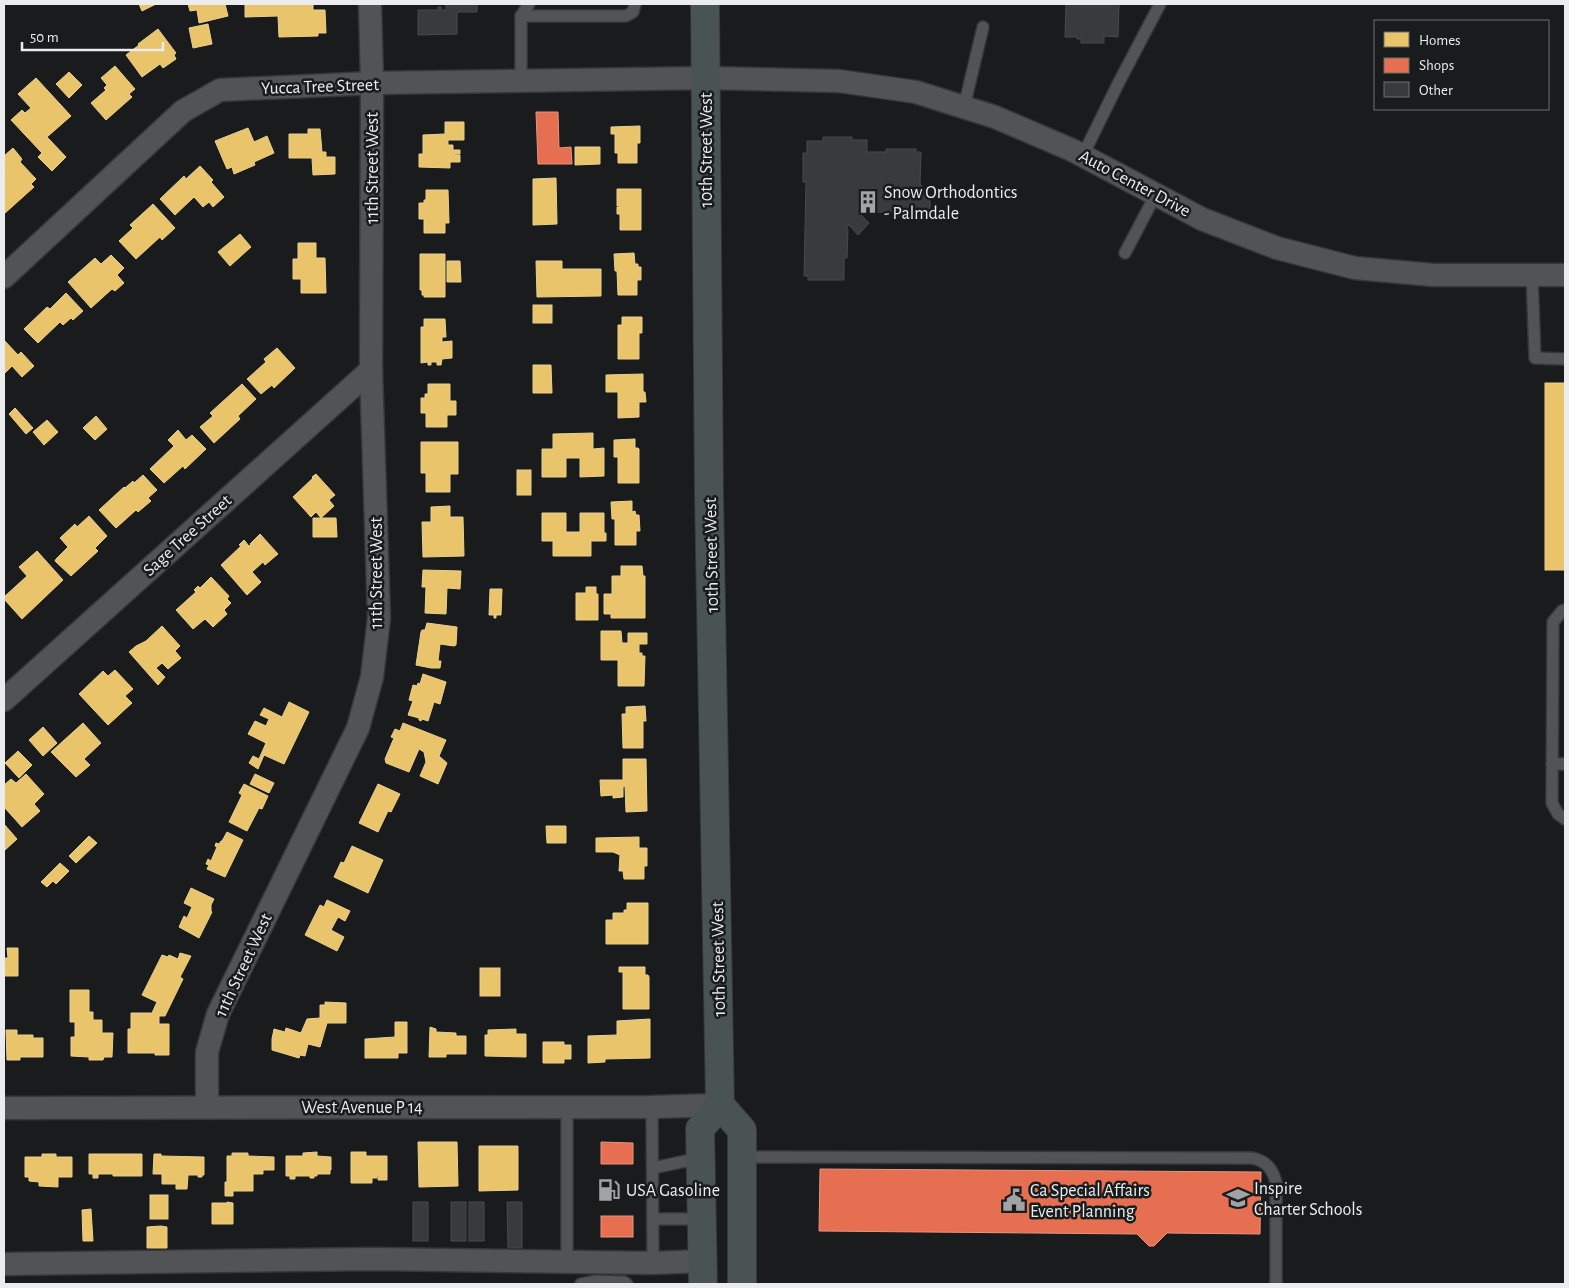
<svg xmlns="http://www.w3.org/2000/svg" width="1569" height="1288" viewBox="0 0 1569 1288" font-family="'Alegreya Sans',sans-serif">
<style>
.homes{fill:#e9c46a;stroke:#e9d091}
.shops{fill:#e76f51;stroke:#e89480}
.building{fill:#393a3b;stroke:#484a4b}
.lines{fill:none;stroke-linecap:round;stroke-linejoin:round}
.lane-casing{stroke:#363738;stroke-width:14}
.street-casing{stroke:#363738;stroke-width:25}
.primary-casing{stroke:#363738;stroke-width:30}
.lane{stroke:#525354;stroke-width:11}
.street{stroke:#525354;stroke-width:22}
.primary{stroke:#495353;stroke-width:28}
.labels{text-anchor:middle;stroke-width:5;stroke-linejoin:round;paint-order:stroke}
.street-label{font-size:18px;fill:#eaeced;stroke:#181c1d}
.poi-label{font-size:18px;fill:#eaeced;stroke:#181c1d;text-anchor:start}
</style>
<rect width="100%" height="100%" fill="#191b1c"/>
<g class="homes">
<polygon points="139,4 156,4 142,11"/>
<polygon points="188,4 225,4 228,16 199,23 197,10 190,11"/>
<polygon points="245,4 313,4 313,10 325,10 326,33 318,33 318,36 279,37 278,16 245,17"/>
<polygon points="208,24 212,44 193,48 189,28"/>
<polygon points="158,29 176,53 174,55 176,59 163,68 160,64 142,77 126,55 139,45 138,44"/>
<polygon points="115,66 135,89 129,94 132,97 106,120 91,103 106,90 104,88 107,85 101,78"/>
<polygon points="69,72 82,85 69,98 56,84"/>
<polygon points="36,78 71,116 47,137 66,157 52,171 38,157 42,153 11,120 22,110 25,113 31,108 18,94"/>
<polygon points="445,122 464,122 464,140 448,140 448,145 453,145 453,150 460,150 460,154 454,154 454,155 460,155 460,162 450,162 450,168 419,167 419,154 423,154 423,135 445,134"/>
<polygon points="640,126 640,143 637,143 637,163 618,163 618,153 615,153 615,134 611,134 611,127"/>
<polygon points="248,128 254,142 267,136 274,153 254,162 255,165 234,174 232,167 227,169 215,141"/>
<polygon points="308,129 320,129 322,152 326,152 326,157 335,157 335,174 313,175 312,158 289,158 289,134 308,134"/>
<polygon points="575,147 600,147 600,164 575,165"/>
<polygon points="13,148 22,159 20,162 36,179 31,184 34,187 4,214 4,177 5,176 4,174 4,156"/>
<polygon points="200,166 213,180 211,182 224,197 213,207 209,202 203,207 194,197 175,215 160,199 184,176 186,179"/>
<polygon points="556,178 557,224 533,225 533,179"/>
<polygon points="617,189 641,189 641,230 620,230 620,214 617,214 617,207 620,207 620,206 617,206"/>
<polygon points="426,190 448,190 449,223 445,223 445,233 424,233 424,219 419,219 419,203 424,203 424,200 426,200"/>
<polygon points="153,204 175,228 162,240 160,237 136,259 119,241 133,228 130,225"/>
<polygon points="240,234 251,247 230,266 218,252"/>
<polygon points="298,243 316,243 316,258 325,258 326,293 301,293 301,279 293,279 293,259 298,259"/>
<polygon points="634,253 635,264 638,264 638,267 641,267 641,280 637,280 637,295 618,295 617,271 615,271 614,254"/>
<polygon points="420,254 445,254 445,297 424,297 424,295 422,295 422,290 420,290"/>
<polygon points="111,255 124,268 117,275 124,283 115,291 112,289 91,308 68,282 95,258 101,264"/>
<polygon points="447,261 460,261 461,282 447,282"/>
<polygon points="536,261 562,261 562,269 601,269 601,296 537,297"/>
<polygon points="66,293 83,311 73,320 71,318 63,325 60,322 38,343 24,329 47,307 50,309"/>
<rect x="533" y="305" width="19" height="18"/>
<polygon points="622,317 642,317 642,333 639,333 639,359 618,359 618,325 622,325"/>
<polygon points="424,319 445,319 446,337 442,337 442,342 452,341 452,358 442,359 441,365 437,365 437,362 431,362 431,365 428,365 428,362 421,363 421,327 424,327"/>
<polygon points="4,340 18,355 21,352 34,366 22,377 12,366 4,374"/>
<polygon points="277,348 295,368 274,388 272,385 261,394 247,379 266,362 264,359"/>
<polygon points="533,365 551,365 552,393 533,393"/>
<polygon points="643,374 643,392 645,392 646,402 639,402 639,417 618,418 618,392 606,392 606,375"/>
<rect x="1545" y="383" width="20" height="187"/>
<polygon points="242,384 256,399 238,416 240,419 214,443 200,427 213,416 210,413"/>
<polygon points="428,384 450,384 450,401 456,401 456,415 447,415 447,427 426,427 426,413 421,413 421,398 425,398 425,394 428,394"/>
<polygon points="15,408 33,428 26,434 9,414"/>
<polygon points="96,416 107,429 95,440 83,428"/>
<polygon points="47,420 58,432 44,445 33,432"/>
<polygon points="178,430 186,440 192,435 206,449 185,469 183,466 164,483 150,469 174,446 168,440"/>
<polygon points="593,433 593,449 604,448 604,476 580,477 580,458 566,458 566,477 542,477 542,449 553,449 553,434"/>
<polygon points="635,439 635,448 638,448 639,449 639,483 618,483 618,457 614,457 614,440"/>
<polygon points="421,442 458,442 458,474 450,474 450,492 426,492 426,473 421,473"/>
<rect x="517" y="470" width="14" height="25"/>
<polygon points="316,474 335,495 329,500 334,506 321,518 316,512 311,517 293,497 313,478 312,477"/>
<polygon points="143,475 157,490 148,498 151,501 138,512 136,510 116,528 99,510 124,487 125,488 133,481 134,483"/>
<polygon points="632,501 632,512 635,511 636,515 639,515 640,531 636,531 636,545 615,545 615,519 612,519 611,502"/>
<polygon points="450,506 450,517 463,517 464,556 423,557 422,522 431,522 431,507"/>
<polygon points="542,513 566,513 566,532 580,532 580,513 604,513 604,533 606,533 606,541 591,541 591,556 553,556 553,541 542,541"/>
<polygon points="89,516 107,536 95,548 98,551 71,576 55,561 56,559 68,547 60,538 75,524 77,527"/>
<polygon points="313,518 336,518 337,537 313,537"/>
<polygon points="260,534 278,554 265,565 263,562 252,572 261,582 247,595 221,565 241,546 239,545 244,540 249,546 251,545 250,544"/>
<polygon points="37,551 63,580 22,619 4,599 4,597 27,576 19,567"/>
<polygon points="621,566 642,566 643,576 645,576 645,618 611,618 611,614 604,614 604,594 612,594 612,576 621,576"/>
<polygon points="423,570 461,571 460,589 447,588 446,614 425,613 426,587 422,587"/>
<polygon points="211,577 229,596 227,599 231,603 224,610 227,614 213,627 205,619 193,629 176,610 196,592 194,590 198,586 200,588"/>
<polygon points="586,587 596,587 596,594 598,594 598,620 576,620 576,593 586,593"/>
<polygon points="490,589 502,589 501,615 496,615 496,618 494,618 494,615 489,615"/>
<polygon points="427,623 457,627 456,645 454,646 440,644 438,661 441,661 440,668 431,668 416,665 421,632 422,630 425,630"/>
<polygon points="162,626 180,646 175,651 181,658 168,669 162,663 156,668 165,677 158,685 129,652 136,646 146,641"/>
<polygon points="601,631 621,631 622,643 628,643 628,633 647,633 647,644 639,644 639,653 642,653 642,656 645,656 644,686 618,686 618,660 601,660"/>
<polygon points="115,670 133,689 125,696 132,703 108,725 79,694 103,671 108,676"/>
<polygon points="423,674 446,682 440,704 434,702 428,721 422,719 421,721 419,720 419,718 408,715 413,701 409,700 413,685 417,686 418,683 420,684"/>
<polygon points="289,702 309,712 284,764 264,755 258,769 249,763 253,756 259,759 266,743 248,734 255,721 266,726 269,719 260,715 264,708 282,717"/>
<polygon points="645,706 646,721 643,721 643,748 623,748 622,714 626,714 626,707"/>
<polygon points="83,723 101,743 84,759 90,765 76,777 51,752"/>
<polygon points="403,723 446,740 439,756 447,763 438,784 420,776 426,762 424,752 419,749 409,772 386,763 385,759 394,738 391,737 395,729 400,731"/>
<polygon points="43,727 57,743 43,756 29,740"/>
<polygon points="18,751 32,765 19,778 5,763"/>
<polygon points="623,759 646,759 647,811 626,812 625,786 623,787 623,797 613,798 613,795 601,796 600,780 623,780"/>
<polygon points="26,774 44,794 34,804 40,811 22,827 4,807 4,785 11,779 16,783"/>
<polygon points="255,774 274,783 269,793 250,784"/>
<polygon points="244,784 268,796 262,809 259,808 247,831 229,822 242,795 239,793"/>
<polygon points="378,784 400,794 391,812 388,811 378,832 359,823"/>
<polygon points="4,824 17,839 4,851"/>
<polygon points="546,826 566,826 566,843 547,843"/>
<polygon points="227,832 243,840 225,877 207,869 209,865 206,864 208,859 211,861 217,847 215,846 216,843 219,844 221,841 222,841"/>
<polygon points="89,836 97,843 76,863 69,856"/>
<polygon points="639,837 639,848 647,848 647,866 644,866 644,879 624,879 623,871 619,871 620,855 613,852 596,852 596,838"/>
<polygon points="352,846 383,860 368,893 334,877 341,862 344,863"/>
<polygon points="60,863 69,871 56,884 53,881 47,887 41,882"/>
<polygon points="191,888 214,899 211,905 211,911 212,912 199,938 179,927 184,916 187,918 192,907 184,903"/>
<polygon points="327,900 350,911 345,921 338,917 331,930 344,937 337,951 305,935 320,905 324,907"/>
<polygon points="627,903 648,903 648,944 606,944 606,920 613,920 613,913 624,913 624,910 627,910"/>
<polygon points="7,948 18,948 18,976 4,976 4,958 8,958"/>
<polygon points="180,953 191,956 180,977 183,979 165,1016 159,1016 159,1024 169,1024 169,1055 155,1055 155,1053 128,1053 128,1029 131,1029 131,1013 152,1013 157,1002 142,995 162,955 168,957 169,955 178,959"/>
<polygon points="619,967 645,967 645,975 648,975 649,977 649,1009 623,1009 623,972 619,972"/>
<rect x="480" y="968" width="20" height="28"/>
<polygon points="70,990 89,990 89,1012 93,1012 93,1020 102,1020 102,1033 113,1033 112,1057 104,1057 103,1060 89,1060 89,1057 71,1056 71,1037 75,1037 75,1022 70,1022"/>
<polygon points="325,1002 346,1003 346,1023 327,1023 320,1047 308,1044 305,1056 300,1055 299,1058 272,1050 272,1039 274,1029 285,1032 286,1028 301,1033 307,1019 320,1018 320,1005 325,1005"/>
<polygon points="650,1019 650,1058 605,1059 605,1062 588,1063 588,1036 617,1035 617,1021"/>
<polygon points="395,1022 407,1022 407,1053 398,1053 398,1058 365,1058 365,1039 395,1037"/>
<polygon points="430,1027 436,1029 436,1032 456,1033 456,1036 466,1036 466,1054 446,1054 446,1057 429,1057"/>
<polygon points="516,1029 516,1034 526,1034 526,1057 485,1056 485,1035 488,1035 488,1030"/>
<polygon points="6,1030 17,1030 17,1035 33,1035 33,1038 43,1038 43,1057 20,1057 20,1060 7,1060"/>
<polygon points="543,1042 564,1042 564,1045 571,1045 571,1059 564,1059 564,1063 543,1063"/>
<polygon points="418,1142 457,1142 458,1186 419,1187"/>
<polygon points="479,1146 518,1146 518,1190 479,1191"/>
<polygon points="317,1152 317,1156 331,1157 331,1170 330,1170 330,1174 317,1174 317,1176 314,1176 314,1178 310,1178 310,1176 295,1176 295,1179 290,1179 290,1176 286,1176 286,1156 303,1156 303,1153"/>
<polygon points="351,1152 366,1152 366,1156 387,1156 387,1180 378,1180 378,1174 377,1174 377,1178 372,1178 372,1183 351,1183"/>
<polygon points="232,1153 248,1153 248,1156 274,1157 274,1170 263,1170 263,1174 253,1174 253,1191 233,1191 233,1196 225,1196 225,1182 227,1182 227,1156 232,1156"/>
<polygon points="42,1154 56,1154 56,1157 72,1157 72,1177 58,1177 58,1187 39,1186 39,1182 29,1181 29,1177 25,1177 25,1157 42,1157"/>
<polygon points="89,1154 142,1154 142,1176 113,1176 113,1174 98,1174 98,1178 93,1178 93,1174 89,1174"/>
<polygon points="154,1154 161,1154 161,1156 204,1157 204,1175 202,1175 202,1177 198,1177 198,1175 188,1175 187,1189 176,1189 176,1184 162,1184 162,1174 153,1174"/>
<rect x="150" y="1195" width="18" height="24"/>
<polygon points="227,1202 233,1203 233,1224 212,1224 212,1203 227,1203"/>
<polygon points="91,1209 93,1241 83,1241 82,1210"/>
<polygon points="161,1226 167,1227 167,1248 147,1248 147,1227"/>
</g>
<g class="shops">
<polygon points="536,112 558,112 559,148 571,147 572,164 538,164"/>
<polygon points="601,1142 633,1143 633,1164 601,1164"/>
<polygon points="820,1169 1261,1172 1260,1234 1167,1233 1154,1246 1149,1246 1137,1234 819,1231"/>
<rect x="601" y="1216" width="32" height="21"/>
</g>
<g class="building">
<polygon points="446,4 477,4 477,12 457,12 457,34 418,35 418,10 438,10 438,7 441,7 441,10 446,10"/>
<polygon points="1066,4 1119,4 1118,37 1104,36 1104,43 1081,43 1081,39 1077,39 1077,37 1065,37"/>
<polygon points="823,137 852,137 852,140 867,140 867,152 886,152 886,149 916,149 916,152 921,152 920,184 930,195 930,210 919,220 905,220 903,218 903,220 894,212 866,212 864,213 863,212 860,214 869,223 858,235 849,225 846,228 848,229 847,258 844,258 844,280 808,280 808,276 804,276 806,182 803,182 803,153 807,153 807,141 823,141"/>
<rect x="413" y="1202" width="15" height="39"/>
<rect x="451" y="1202" width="15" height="39"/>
<rect x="469" y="1202" width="15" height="39"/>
<polygon points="507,1202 522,1202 522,1248 508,1248"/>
</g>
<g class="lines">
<defs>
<g id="lane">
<polyline points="521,16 626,16 633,12 635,4"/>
<polyline points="521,81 521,16 529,4"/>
<polyline points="964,107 983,27"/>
<polyline points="1083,155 1119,82 1160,4"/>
<polyline points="1125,253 1156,194"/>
<polyline points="1532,275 1535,358 1565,359"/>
<polyline points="1565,610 1562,611 1553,622 1552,803 1558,814 1565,819"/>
<polyline points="1552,764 1565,764"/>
<polyline points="567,1107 567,1262"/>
<polyline points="652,1107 653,1263"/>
<path d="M 741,1157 L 1252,1158 C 1266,1161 1272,1168 1276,1182 L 1276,1284"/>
<polyline points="653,1168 700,1158"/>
<polyline points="653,1219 701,1219"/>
<polyline points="581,1284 596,1281 624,1282 627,1284"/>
</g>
<g id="street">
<polyline points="4,277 183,111 220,90 372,83 706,78 839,81 916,92 995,117 1072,150 1202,219 1277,248 1355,268 1433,275 1565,275"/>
<polyline points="4,700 371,370"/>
<polyline points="207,1106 207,1052 218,1014 358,728 372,677 379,618 371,370 372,83 370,4"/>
<polyline points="4,1108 652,1107 720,1105"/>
<polyline points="4,1264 374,1259 653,1263 702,1261"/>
</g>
<g id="primary">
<polyline points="705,4 709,495 720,1105 742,1130 742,1284"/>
<polyline points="703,1284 700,1129 720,1105"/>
</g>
</defs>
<use href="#lane" class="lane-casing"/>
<use href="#street" class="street-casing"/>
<use href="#primary" class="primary-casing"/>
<use href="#lane" class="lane"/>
<use href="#street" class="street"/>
<use href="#primary" class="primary"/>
</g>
<defs>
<symbol id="building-bare" viewBox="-9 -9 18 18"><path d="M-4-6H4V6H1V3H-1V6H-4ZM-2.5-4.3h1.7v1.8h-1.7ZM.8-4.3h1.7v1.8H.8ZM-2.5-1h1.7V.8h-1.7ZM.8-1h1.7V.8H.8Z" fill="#a1a3a4" stroke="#181c1d" stroke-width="2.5" paint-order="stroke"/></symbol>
<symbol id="fuel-bare" viewBox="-9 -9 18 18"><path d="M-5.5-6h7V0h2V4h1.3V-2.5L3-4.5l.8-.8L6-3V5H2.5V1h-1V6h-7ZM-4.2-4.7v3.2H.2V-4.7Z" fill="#a1a3a4" stroke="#181c1d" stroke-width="2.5" paint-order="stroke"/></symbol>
<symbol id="school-bare" viewBox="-9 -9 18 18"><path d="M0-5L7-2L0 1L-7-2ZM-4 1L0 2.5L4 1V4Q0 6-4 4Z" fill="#a1a3a4" stroke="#181c1d" stroke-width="2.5" paint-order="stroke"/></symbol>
<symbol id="civic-bare" viewBox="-9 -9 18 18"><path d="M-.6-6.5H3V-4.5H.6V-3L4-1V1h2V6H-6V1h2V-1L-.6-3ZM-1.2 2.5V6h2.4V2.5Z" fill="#a1a3a4" stroke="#181c1d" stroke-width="2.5" paint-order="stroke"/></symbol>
</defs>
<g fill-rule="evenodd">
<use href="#building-bare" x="852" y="186" width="32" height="32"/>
<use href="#fuel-bare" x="593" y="1174" width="32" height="32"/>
<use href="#school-bare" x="1222" y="1182" width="32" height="32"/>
<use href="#civic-bare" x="998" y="1184" width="32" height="32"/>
</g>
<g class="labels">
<g class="street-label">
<text transform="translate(320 86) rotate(-2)" y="6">Yucca Tree Street</text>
<text transform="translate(706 150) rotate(-90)" y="6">10th Street West</text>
<text transform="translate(372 168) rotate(-90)" y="6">11th Street West</text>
<text transform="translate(1135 183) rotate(28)" y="6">Auto Center Drive</text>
<text transform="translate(187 535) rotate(-42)" y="6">Sage Tree Street</text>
<text transform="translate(711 555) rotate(-91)" y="6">10th Street West</text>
<text transform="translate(376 573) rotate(-90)" y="6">11th Street West</text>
<text transform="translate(718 959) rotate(-91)" y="6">10th Street West</text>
<text transform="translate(243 965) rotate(-65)" y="6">11th Street West</text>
<text x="362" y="1113">West Avenue P 14</text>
</g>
<g class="poi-label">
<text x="884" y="198">Snow Orthodontics<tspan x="884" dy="21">- Palmdale</tspan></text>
<text x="1254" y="1194">Inspire<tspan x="1254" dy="21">Charter Schools</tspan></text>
<text x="626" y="1196">USA Gasoline</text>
<text x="1030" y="1196">Ca Special Affairs<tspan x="1030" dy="21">Event Planning</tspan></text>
</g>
</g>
<rect width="1569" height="1288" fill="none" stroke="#eaeced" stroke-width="10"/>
<rect x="1374" y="20" width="175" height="90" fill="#181c1d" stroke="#6c6f70"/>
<rect x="1384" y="32" width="25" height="15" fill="#e9c46a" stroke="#6c6f70"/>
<text x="1419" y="45" font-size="15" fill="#eaeced">Homes</text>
<rect x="1384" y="58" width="25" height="15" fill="#e76f51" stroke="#6c6f70"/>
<text x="1419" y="70" font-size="15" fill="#eaeced">Shops</text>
<rect x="1384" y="82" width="25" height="15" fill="#393a3b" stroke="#6c6f70"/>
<text x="1419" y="95" font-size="15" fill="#eaeced">Other</text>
<path d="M22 42v8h141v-8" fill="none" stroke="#eaeced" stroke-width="2.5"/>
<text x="30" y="42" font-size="15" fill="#eaeced" stroke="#181c1d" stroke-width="4" paint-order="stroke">50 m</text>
</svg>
